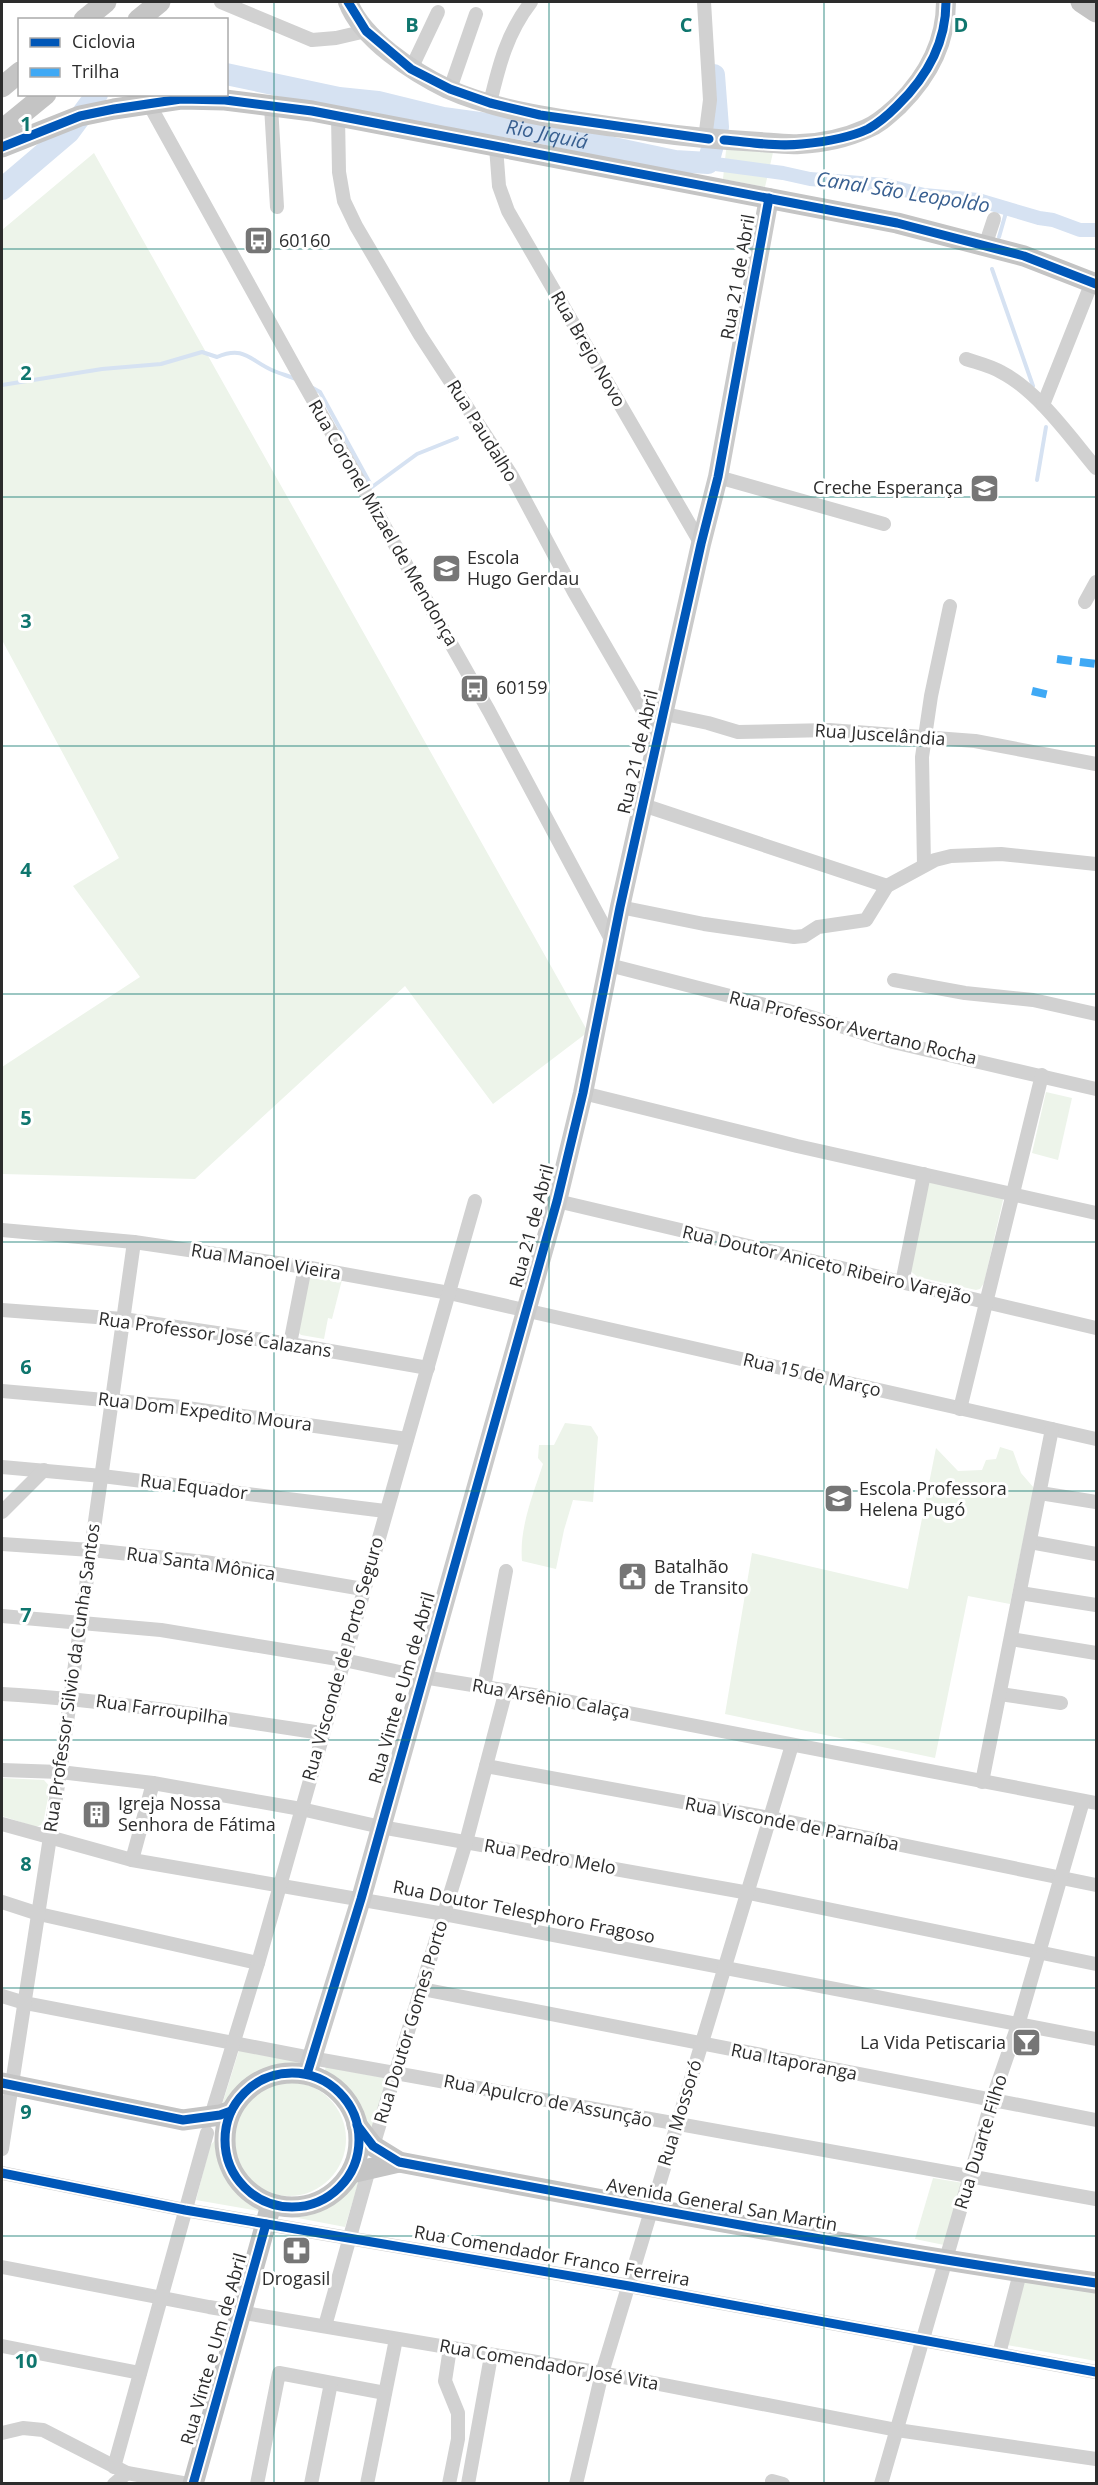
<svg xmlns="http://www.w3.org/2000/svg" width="1098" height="2485" viewBox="0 0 1098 2485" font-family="'Open Sans',sans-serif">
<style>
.green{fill:#edf4ea}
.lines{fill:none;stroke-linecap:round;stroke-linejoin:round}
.stream{stroke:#d6e2f2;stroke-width:4}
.canal{stroke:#d6e2f2;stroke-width:14}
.river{stroke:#d6e2f2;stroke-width:22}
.street{stroke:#d1d1d1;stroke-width:14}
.secondary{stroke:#cacaca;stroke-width:20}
.primary{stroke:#c4c4c4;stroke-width:21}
.quiet{stroke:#3fa9f5;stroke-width:8;stroke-dasharray:15 8;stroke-linecap:butt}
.cycleway-casing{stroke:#fff;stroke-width:13}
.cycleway{stroke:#0057b8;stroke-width:9}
.grid{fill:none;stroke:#0f766e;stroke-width:1.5;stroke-opacity:0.55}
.labels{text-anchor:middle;stroke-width:6;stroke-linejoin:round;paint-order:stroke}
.poi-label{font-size:18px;fill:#2c2c2c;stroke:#fff;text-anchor:start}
.street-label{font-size:18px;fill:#2c2c2c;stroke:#fff}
.water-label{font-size:20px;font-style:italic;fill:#385f90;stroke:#fff}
.grid-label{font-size:20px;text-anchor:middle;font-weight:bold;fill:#0f766e;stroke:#fff;stroke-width:6;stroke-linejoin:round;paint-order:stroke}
</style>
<rect width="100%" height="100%" fill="#fff"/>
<g class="green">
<polygon points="727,141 775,144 765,187 723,179"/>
<polygon points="94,153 588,1032 493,1104 405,986 195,1179 2,1174 2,1067 140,977 73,886 119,858 2,640 2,230"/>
<polygon points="1046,1092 1072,1098 1058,1160 1032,1153"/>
<polygon points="930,1181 1001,1196 1003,1200 984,1283 980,1289 976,1290 918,1277 909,1270 927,1186"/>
<polygon points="308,1274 343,1276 332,1319 328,1318 324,1339 301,1335 299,1333"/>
<path d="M 565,1423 L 591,1426 L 598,1437 L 593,1502 L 573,1500 L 564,1530 L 556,1569 L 522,1561 C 519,1528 533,1495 543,1464 L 538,1458 L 539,1445 L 554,1445 Z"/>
<polygon points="1000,1447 1013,1451 1021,1473 1034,1488 1010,1604 968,1596 935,1758 725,1714 752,1553 908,1589 936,1448 958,1471 982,1470 986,1460 996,1459"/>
<polygon points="2,1778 44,1780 50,1787 43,1824 36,1827 2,1816"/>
<path d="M 239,2050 L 299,2061 L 299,2064 C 291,2067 280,2066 271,2069 C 244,2077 241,2090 222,2105 Z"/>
<polygon points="326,2067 385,2078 387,2080 372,2129 365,2130 348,2094 324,2072"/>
<circle cx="289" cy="2139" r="57"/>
<path d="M 215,2140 C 223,2171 228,2191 260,2207 L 259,2211 L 196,2200 L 210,2146 Z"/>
<polygon points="356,2174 361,2174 345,2227 282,2215 320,2207 338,2195"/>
<polygon points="933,2178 963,2183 944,2245 915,2239"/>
<polygon points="1023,2279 1096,2292 1096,2361 1007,2345"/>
</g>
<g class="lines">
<g class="stream">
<polyline points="999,237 1007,209"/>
<polyline points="992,269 1033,386"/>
<path d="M 2,385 L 102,369 L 161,364 L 202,352 L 217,357 C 245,345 250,361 274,371 C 281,374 289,376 296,379"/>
<polyline points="311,387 320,392 372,487 417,454 457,438"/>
<polyline points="1037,480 1046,427"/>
</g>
<polyline class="canal" points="708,163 783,173 810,179 885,185 924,195 978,200 1039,218 1053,220 1080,230 1096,230"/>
<g class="river">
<path id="s1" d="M 226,74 L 339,98 L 378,102 L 443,118 L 523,129 L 675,161 L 708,163 L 718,127 L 714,75"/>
<polyline points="2,189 69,132 97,94"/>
</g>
<g class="street">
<polyline points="221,2 312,40 336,38 366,31"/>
<polyline points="704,2 710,100 705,139"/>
<polyline points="411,69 438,12"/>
<polyline points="450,89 476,14"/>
<path d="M 490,103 C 499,65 507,33 531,2"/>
<polyline points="149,104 299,375 489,711 613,943"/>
<polyline points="271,106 277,207"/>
<polyline points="338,116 339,172 344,201 356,226 420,335 512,476 574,592 658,737"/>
<polyline points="496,147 499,186 508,211 701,544"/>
<polyline points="985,246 994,219"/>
<path d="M 966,359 C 978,363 991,366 1001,372 C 1038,391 1070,437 1096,468"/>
<polyline points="1043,405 1092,282"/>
<polyline points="718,477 884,524"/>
<polyline points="1085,602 1096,582"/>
<polyline points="665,714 708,723 738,732 829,730 975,741 1096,764"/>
<polyline points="643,805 887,886"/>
<polyline points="924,865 922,757 931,696 950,606"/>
<polyline points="620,907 704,924 794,937 804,936 818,927 866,920 887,886 935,860 951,856 1001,854 1096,864"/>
<polyline points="609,965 804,1015 893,1042 1096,1089"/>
<polyline points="894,980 965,993 1033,1000 1096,1014"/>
<polyline points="583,1093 797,1146 1096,1213"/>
<polyline points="557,1201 1096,1328"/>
<polyline points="2,1230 134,1242 305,1267 449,1293 1096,1439"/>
<polyline points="902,1283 924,1174"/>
<polyline points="2,1310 123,1319 290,1344 428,1368"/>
<polyline points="290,1344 305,1267"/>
<polyline points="2,1391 173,1406 407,1439"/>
<polyline points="960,1409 1042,1075"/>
<polyline points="2,1467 102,1476 385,1511"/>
<polyline points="1040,1493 1096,1502"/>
<polyline points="2,1512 44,1470"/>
<polyline points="1030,1542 1096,1554"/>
<polyline points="2,1544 91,1550 205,1562 363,1589"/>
<polyline points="1020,1593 1096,1605"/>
<polyline points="2,1616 161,1630 344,1660 423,1677 546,1697 1096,1803"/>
<polyline points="1011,1639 1096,1653"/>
<polyline points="484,1687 506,1571"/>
<path d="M 2,1694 C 109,1700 215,1717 321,1733"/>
<polyline points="1000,1694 1061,1703"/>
<polyline points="486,1766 770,1818 1096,1885"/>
<polyline points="2,1770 60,1772 153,1783 301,1809 381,1827 749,1893 1096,1964"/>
<polyline points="982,1782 1052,1429"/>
<polyline points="2,1824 132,1860 444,1914 1096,2039"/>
<polyline points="132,1860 153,1783"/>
<polyline points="2,1902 39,1914 258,1963"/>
<polyline points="422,1989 1096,2120"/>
<polyline points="2,1996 25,2003 312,2058 1096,2199"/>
<polyline points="211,2116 258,1963 475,1201"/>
<polyline points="373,2146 466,1842 506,1690"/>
<polyline points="2,2149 60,1772 134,1242"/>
<polyline points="2,2173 185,2210 629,2286 1096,2372"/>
<polyline points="2,2267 209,2307 602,2373 897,2430 1096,2459"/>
<polyline points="325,2326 369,2169"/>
<polyline points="2,2346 140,2373"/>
<polyline points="999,2354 1020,2273"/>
<polyline points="2,2433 23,2428 43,2430 127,2473 188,2484"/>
<polyline points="114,2467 207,2133"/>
<polyline points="772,2481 783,2484"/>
<polyline points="114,2484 127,2473"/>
<polyline points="257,2484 279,2373 385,2393"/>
<polyline points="311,2484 331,2383"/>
<polyline points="367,2484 396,2339"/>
<polyline points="449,2484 458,2439 458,2413 445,2381 450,2348"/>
<polyline points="468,2484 491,2356"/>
<polyline points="576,2484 602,2373 792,1745"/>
<polyline points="881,2484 992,2100 1018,2025 1083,1801"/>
</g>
<g class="secondary">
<path d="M 348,2 C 362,39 413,72 448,89 C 505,115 589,123 652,132 C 688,137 723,140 760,142 C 773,143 787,145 800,144 C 822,143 846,138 866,129 C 879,124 889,114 899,105 C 928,76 946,43 946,2"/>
<polyline points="307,2074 361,1899 557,1201 583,1093 620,907 701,544 718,477 769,198"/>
</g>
<g class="primary">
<polyline points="1081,2 1096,12"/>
<polyline points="84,20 106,2"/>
<polyline points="138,20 160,2"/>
<polyline points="2,87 20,72"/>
<polyline points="2,130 46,94"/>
<polyline points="2,147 80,116 114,109 181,99 225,100 312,111 897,223 1024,256 1096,284"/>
<circle cx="292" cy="2140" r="67"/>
<polyline points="2,2083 183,2120 220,2115 231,2111"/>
<path d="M 357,2125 L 373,2146 L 399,2162 C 631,2206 863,2249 1096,2283"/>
<polyline points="351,2173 399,2162"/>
<polyline points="193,2484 271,2205"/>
</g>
<g class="quiet">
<polyline points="1057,659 1096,664"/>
<polyline points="1032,691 1053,696"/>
</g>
<defs>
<g id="cycleway">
<polyline points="348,2 366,31 411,69 450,89 490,103 540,115 709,139"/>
<path d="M 724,140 C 749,142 776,147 802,144 C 823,142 849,138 868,129 C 879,123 889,114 897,106 C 927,77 946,44 946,2"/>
<polyline points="2,147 80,116 114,109 181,99 225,100 312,111 897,223 1024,256 1096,284"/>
<circle cx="292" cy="2140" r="67"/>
<polyline points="307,2074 361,1899 557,1201 583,1093 620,907 701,544 718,477 769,198"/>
<polyline points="2,2083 183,2120 220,2115 231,2111"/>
<path d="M 357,2125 L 373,2146 L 399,2162 C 631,2206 863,2249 1096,2283"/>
<polyline points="2,2173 185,2210 629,2286 1096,2372"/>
<polyline points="193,2484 266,2224"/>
</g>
</defs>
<use href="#cycleway" class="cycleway-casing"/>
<use href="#cycleway" class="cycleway"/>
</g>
<path class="grid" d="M 274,2 L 274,2484M 549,2 L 549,2484M 824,2 L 824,2484M 2,249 L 1096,249M 2,497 L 1096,497M 2,746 L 1096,746M 2,994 L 1096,994M 2,1242 L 1096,1242M 2,1491 L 1096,1491M 2,1740 L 1096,1740M 2,1988 L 1096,1988M 2,2236 L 1096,2236"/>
<defs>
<symbol id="bus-square" viewBox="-11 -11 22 22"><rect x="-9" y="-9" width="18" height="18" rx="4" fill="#767676" stroke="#fff"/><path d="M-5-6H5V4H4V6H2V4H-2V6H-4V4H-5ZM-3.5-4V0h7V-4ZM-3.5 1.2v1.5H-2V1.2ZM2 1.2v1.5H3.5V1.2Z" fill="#fff"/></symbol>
<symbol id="school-square" viewBox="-11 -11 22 22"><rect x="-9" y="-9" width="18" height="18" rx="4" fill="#767676" stroke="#fff"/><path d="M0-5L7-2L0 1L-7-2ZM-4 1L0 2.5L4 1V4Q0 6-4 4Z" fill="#fff"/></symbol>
<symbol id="civic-square" viewBox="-11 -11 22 22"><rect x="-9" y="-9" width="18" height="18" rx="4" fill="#767676" stroke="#fff"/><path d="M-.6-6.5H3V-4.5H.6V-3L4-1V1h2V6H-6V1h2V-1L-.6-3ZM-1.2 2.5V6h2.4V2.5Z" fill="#fff"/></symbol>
<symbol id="building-square" viewBox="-11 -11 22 22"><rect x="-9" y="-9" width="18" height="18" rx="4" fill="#767676" stroke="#fff"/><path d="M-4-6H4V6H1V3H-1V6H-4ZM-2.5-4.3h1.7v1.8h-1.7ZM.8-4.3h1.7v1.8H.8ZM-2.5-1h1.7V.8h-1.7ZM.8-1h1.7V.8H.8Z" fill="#fff"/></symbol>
<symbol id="bar-square" viewBox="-11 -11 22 22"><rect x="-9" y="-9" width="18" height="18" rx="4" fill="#767676" stroke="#fff"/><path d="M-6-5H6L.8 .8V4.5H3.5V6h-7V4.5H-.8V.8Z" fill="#fff"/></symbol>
<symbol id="pharmacy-square" viewBox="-11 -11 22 22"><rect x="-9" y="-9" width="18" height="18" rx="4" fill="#767676" stroke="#fff"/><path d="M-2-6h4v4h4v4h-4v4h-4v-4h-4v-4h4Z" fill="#fff"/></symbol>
</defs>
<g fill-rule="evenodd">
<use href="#bus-square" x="242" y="224" width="33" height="33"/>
<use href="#school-square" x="968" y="472" width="33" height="33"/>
<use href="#school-square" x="430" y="552" width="33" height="33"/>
<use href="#bus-square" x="458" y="672" width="33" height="33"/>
<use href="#school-square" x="822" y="1482" width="33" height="33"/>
<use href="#civic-square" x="616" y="1560" width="33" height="33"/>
<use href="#building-square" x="80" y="1798" width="33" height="33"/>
<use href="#bar-square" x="1010" y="2026" width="33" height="33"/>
<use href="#pharmacy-square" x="280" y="2234" width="33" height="33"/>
</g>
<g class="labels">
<g class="poi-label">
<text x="279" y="247">60160</text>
<text x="963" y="494" text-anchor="end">Creche Esperança</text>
<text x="467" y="564">Escola<tspan x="467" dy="21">Hugo Gerdau</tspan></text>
<text x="496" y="694">60159</text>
<text x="859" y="1495">Escola Professora<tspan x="859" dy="21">Helena Pugó</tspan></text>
<text x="654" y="1573">Batalhão<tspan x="654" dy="21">de Transito</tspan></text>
<text x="118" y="1810">Igreja Nossa<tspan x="118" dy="21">Senhora de Fátima</tspan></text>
<text x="1006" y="2049" text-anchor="end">La Vida Petiscaria</text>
<text x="296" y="2285" text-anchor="middle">Drogasil</text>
</g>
<g class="street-label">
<text transform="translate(738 277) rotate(-80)" y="6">Rua 21 de Abril</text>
<text transform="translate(588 349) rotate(60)" y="6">Rua Brejo Novo</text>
<text transform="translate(482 431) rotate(58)" y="6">Rua Paudalho</text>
<text transform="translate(383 523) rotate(60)" y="6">Rua Coronel Mizael de Mendonça</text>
<text transform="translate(880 735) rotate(4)" y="6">Rua Juscelândia</text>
<text transform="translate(638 752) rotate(-77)" y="6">Rua 21 de Abril</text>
<text transform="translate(853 1028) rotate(14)" y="6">Rua Professor Avertano Rocha</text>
<text transform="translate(532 1226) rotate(-75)" y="6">Rua 21 de Abril</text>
<text transform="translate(266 1262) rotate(9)" y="6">Rua Manoel Vieira</text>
<text transform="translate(827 1265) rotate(13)" y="6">Rua Doutor Aniceto Ribeiro Varejão</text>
<text transform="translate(215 1335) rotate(8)" y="6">Rua Professor José Calazans</text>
<text transform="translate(812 1375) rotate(13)" y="6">Rua 15 de Março</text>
<text transform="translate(205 1412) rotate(7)" y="6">Rua Dom Expedito Moura</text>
<text transform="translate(194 1487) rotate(7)" y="6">Rua Equador</text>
<text transform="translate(201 1564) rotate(8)" y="6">Rua Santa Mônica</text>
<text transform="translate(343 1659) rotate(-74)" y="6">Rua Visconde de Porto Seguro</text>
<text transform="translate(72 1678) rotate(-82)" y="6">Rua Professor Silvio da Cunha Santos</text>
<text transform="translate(402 1688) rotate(-74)" y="6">Rua Vinte e Um de Abril</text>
<text transform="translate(551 1699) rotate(10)" y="6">Rua Arsênio Calaça</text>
<text transform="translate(162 1710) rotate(8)" y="6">Rua Farroupilha</text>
<text transform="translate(792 1824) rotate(11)" y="6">Rua Visconde de Parnaíba</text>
<text transform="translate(550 1857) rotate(10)" y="6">Rua Pedro Melo</text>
<text transform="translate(524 1912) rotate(11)" y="6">Rua Doutor Telesphoro Fragoso</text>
<text transform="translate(411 2022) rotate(-73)" y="6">Rua Doutor Gomes Porto</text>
<text transform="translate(794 2062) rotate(11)" y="6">Rua Itaporanga</text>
<text transform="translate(548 2101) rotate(11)" y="6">Rua Apulcro de Assunção</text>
<text transform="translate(680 2113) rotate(-73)" y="6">Rua Mossoró</text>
<text transform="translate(981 2142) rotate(-73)" y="6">Rua Duarte Filho</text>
<text transform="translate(722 2205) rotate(10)" y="6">Avenida General San Martin</text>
<text transform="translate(552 2256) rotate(10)" y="6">Rua Comendador Franco Ferreira</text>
<text transform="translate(214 2349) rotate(-74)" y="6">Rua Vinte e Um de Abril</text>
<text transform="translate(549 2365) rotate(10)" y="6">Rua Comendador José Vita</text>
</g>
<g class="water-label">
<text dy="7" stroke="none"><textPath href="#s1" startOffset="327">Rio Jiquiá</textPath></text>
<text transform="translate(903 192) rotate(9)" y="7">Canal São Leopoldo</text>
</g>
</g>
<g class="grid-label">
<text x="412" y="32">B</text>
<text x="686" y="32">C</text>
<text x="961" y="32">D</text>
<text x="26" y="131">1</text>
<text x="26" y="380">2</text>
<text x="26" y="628">3</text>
<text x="26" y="877">4</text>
<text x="26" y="1125">5</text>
<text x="26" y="1374">6</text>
<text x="26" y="1622">7</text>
<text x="26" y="1871">8</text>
<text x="26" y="2119">9</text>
<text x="26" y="2368">10</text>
</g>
<rect width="1098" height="2485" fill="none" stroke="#2c2c2c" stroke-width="6"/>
<rect x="18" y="18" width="210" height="78" fill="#ffffff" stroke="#ababab" stroke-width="1.5"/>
<rect x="30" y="38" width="30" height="9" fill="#0057b8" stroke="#ababab" stroke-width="1.5"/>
<text x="72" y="48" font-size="18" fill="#2c2c2c">Ciclovia</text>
<rect x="30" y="68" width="30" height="9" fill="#3fa9f5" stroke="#ababab" stroke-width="1.5"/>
<text x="72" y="78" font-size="18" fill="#2c2c2c">Trilha</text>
</svg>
